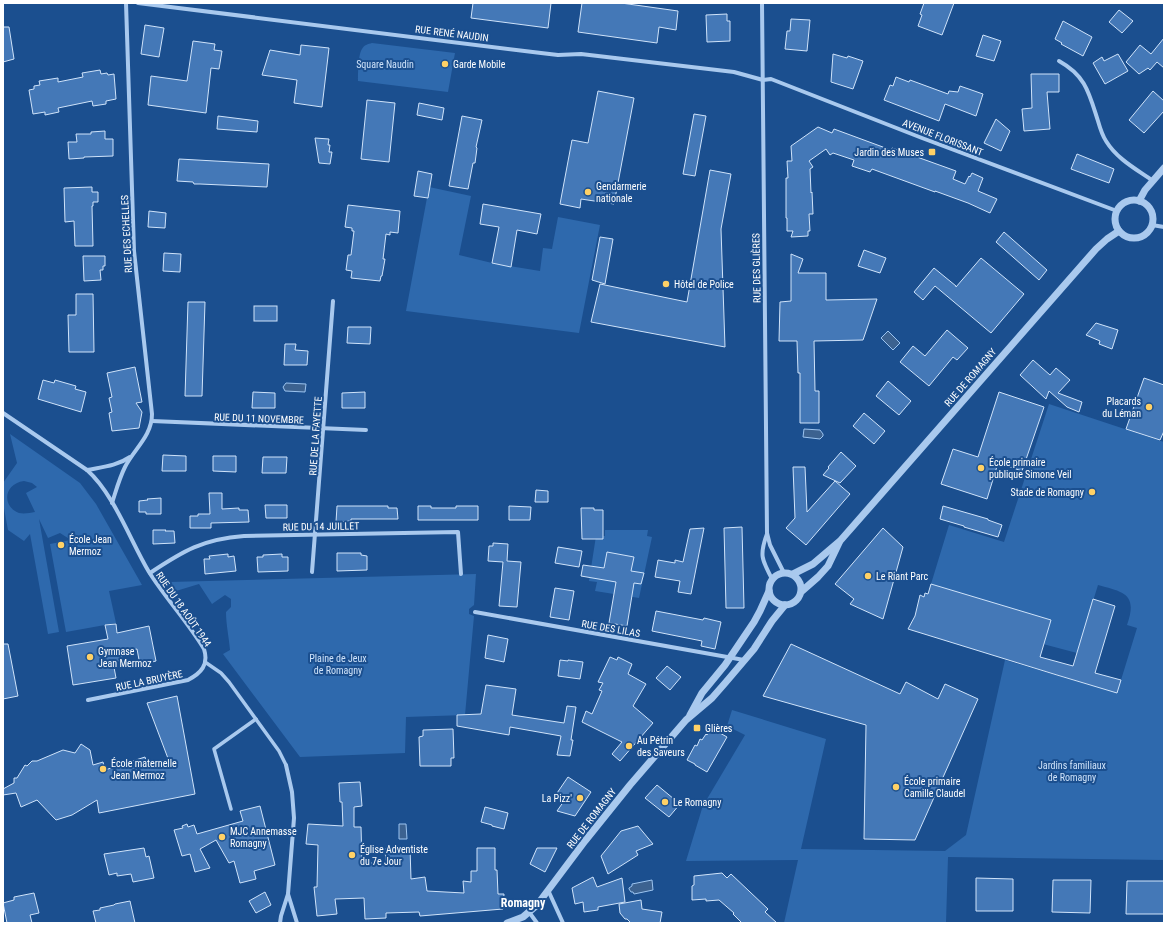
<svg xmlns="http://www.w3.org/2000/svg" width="1167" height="926" viewBox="0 0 1167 926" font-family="'Roboto Condensed',sans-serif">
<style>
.green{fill:#2e69ad;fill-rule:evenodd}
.water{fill:#3c6290;stroke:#9cc4f0}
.building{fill:#4478b7;stroke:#cfe3fa}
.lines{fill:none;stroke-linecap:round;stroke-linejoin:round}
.pedestrian{stroke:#a9c9ee;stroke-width:3.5}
.minor{stroke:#a9c9ee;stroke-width:4}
.tertiary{stroke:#a9c9ee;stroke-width:7}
.poi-dot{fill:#ffd166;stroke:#1b4f8f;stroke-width:1.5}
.labels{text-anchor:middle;stroke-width:4;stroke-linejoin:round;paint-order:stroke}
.street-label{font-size:10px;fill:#fff;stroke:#1b4f8f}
.park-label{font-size:10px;fill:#cfe3fa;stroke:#1b4f8f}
.poi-label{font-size:10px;fill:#fff;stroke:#1b4f8f;text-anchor:start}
.quarter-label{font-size:12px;font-weight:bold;fill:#fff;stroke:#1b4f8f}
</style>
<rect width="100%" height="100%" fill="#1b4f8f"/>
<g class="green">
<path d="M 372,43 L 455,53 L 448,92 L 358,81 C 358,74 358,55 362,49 C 364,45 368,44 372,43 Z"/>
<polygon points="429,187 471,196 459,255 492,263 540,271 543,248 552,249 558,217 600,225 579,333 406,311"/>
<path d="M 1049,404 L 1164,442 L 1164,860 L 948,857 L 946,923 L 784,923 L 798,860 L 686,861 L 704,802 L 707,799 L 745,735 L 727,726 L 732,710 L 826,739 L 801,849 L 945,851 L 966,835 L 1005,660 L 1093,686 L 1121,680 L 1137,628 L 1127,625 C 1138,594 1124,592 1098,585 L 1077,653 L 1043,644 L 1050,620 L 931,584 L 949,525 L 1004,542 Z"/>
<path d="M 10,434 L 80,483 L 96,504 L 142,585 L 109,591 L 116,623 L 66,632 L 50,544 L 71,540 L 60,533 L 48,538 L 39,519 L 59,632 L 48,634 L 30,534 L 24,541 L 8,530 L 3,503 L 3,483 L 17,463 ZM 24,481 L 32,483 L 37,487 L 26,493 L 35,512 C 30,513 24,514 19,513 C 2,507 3,484 24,481 Z"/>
<polygon points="605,530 648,530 647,536 652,537 639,598 595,591 597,582 589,581 596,536 605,536"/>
<path d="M 476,574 L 474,605 L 469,609 L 469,614 L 474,616 L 465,715 L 406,717 L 405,753 L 300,757 L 223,654 L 230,650 C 229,637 226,625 226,612 L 231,607 L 231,599 L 225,595 L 212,604 L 199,584 L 176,591 L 169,582 Z"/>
</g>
<g class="water">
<polygon points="888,331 900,343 893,350 881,338"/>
<polygon points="286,383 306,384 305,392 285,391 283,387"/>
<polygon points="804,429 820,430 823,434 823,436 820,439 803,437"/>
<polygon points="399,824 406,824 407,839 399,839"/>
<polygon points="652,880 653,890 634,894 633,892 631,892 629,889 629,888 632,886 632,884"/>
</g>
<g class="building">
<polygon points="473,3 551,3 548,28 471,18"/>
<polygon points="582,3 621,3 678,11 676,30 659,27 657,43 578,32"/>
<polygon points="924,3 954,3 942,35 918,26 922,15 920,14"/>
<polygon points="1119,10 1133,21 1122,33 1109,22"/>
<polygon points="727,14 727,21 730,21 730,41 707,42 706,15"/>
<polygon points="791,19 810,20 807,51 785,49 787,31 790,31"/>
<polygon points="1063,21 1092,37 1083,56 1061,44 1062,43 1055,39"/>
<polygon points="145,25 164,28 159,57 141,54"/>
<polygon points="3,27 9,27 14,59 3,62"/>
<polygon points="983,35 1001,41 994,61 976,56"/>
<polygon points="1164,38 1164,68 1157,62 1150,70 1148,68 1139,74 1126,62 1140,45 1151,54"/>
<polygon points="193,41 215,44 214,50 222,51 219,69 211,68 206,113 148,105 151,76 187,81"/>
<polygon points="301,45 329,48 322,107 294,103 297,80 262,75 270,50 300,55"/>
<polygon points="833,54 847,58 848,56 863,61 853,89 831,82"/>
<polygon points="1118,54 1128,71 1105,84 1093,63 1102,57 1104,61"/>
<polygon points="100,70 101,74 107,73 108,75 114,74 116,99 106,101 106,104 93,106 92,101 58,108 59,112 45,115 45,112 33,114 29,90 34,89 34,86 40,85 39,81 58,78 58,82 83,77 82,73"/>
<polygon points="1031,74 1059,74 1059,92 1047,92 1050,129 1024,131 1022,109 1032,108"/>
<polygon points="896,77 909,82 910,80 948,94 949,91 958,92 960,86 983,94 976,116 945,104 939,121 884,100 890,85 893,86"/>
<polygon points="598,91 634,98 614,204 581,199 580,208 560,204 572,140 588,143"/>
<polygon points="1153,91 1164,101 1164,111 1144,133 1129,120"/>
<polygon points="367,100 395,103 389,162 361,159"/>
<polygon points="419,103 444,108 442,120 417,115"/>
<polygon points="694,114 706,116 695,176 683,174"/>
<polygon points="218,116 258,121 257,132 217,129"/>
<polygon points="462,116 482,120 476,147 477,148 475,163 473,163 468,189 449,186"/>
<polygon points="996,119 1010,131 1001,151 984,143"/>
<polygon points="818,127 832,133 834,129 891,150 892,148 956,171 953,179 965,184 969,176 970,177 972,173 983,178 978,191 997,199 990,213 968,203 935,191 935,192 872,169 870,172 852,166 854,160 833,153 830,155 826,149 809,161 813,167 810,169 811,193 812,192 813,214 809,214 810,231 808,231 808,236 791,237 793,231 787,231 787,218 786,218 786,178 788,178 787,161 792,161 791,146"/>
<polygon points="105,131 105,139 113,139 113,156 84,157 84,158 69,159 68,142 77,142 76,134 91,134 91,132"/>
<polygon points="315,138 329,139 328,145 330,145 329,152 332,152 330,164 319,163"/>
<polygon points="1077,154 1114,169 1109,183 1071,169"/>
<polygon points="179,159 269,164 267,187 200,184 194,184 193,182 177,181"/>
<polygon points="710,170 731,174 721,229 725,347 591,322 600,284 687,302"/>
<polygon points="418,171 432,174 428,198 414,196"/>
<polygon points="92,187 92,192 98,192 98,202 93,202 93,206 92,206 93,246 75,246 74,221 65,222 64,188"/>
<polygon points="483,204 541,214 537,234 517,230 511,267 492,263 499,227 480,224"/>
<polygon points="348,205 400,211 398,233 390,232 390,235 386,234 383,259 385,259 382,276 381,276 380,281 351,278 352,271 346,270 348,255 351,255 354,231 352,231 352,228 345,227"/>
<polygon points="149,211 166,213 165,228 148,227"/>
<polygon points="1004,232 1047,270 1039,280 996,242"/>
<polygon points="600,237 613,239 605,284 592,280"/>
<polygon points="864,250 886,258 880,273 858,266"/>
<polygon points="164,253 181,254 180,272 163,271"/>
<polygon points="791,254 803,259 798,273 826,273 826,300 877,299 863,340 814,341 815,391 819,391 819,423 800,423 800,373 798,373 797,341 779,341 780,302 791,301"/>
<polygon points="83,256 105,256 105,266 103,266 103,270 100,270 101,280 84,281"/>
<polygon points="981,258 1024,294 991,333 935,286 923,300 914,292 934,268 956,286 956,287"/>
<polygon points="76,294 93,294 94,352 69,352 68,315 76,315"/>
<polygon points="188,302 205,302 202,396 185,396"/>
<rect x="254" y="306" width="23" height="15"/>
<polygon points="1096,323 1118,330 1112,349 1099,344 1100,341 1086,335"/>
<polygon points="348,327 371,327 370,344 347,343"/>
<polygon points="947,330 968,348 957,360 953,357 929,386 900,362 913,346 925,356"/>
<polygon points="285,344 296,344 295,350 308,351 307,365 284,365"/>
<polygon points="1033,360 1050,375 1056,368 1070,380 1058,393 1082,402 1079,412 1067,407 1049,391 1046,399 1020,375"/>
<polygon points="135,367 142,402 136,403 142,412 139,428 112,431 109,413 112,412 109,398 112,397 107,373"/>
<polygon points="1144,378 1164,385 1164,431 1160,440 1126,429"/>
<polygon points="43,380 54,383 55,380 76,386 75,389 86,392 81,412 38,399"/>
<polygon points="888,381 911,401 899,415 876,396"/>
<polygon points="253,392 275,393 275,408 252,408"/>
<polygon points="365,392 365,408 342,408 342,393"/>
<polygon points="999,392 1044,407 1022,471 998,463 987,499 941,484 953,449 978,457"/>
<polygon points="864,413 885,431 874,444 853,426"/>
<polygon points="841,452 856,466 840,483 823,475 829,468 828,467"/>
<polygon points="163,455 186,456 186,471 162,471"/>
<polygon points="213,456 236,456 236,472 213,471"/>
<polygon points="263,457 287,457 286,473 262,473"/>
<polygon points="793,467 805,467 807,512 835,481 850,494 806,545 786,528 795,518"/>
<polygon points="536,490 548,491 548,502 535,502"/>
<polygon points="209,493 222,493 222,509 239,508 239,510 248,510 249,522 211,523 211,528 190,528 190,516 198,516 198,514 210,514"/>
<polygon points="161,498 161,514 146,514 146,512 139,512 139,501 148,500 147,499"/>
<polygon points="265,505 287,505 287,518 266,518"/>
<polygon points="337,506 388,506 388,508 397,508 398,519 351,519 351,521 336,522"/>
<polygon points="418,506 431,506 431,508 456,508 456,506 478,506 478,520 418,520"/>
<polygon points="509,506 531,507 530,520 509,520"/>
<polygon points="943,506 988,519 988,520 1002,525 998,537 964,527 964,526 940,519"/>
<polygon points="581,508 594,508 594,510 603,510 603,539 582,539"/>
<polygon points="742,527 744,608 726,608 724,528"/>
<polygon points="704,528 691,594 678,592 680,581 655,577 658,560 675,563 675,560 683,562 690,529"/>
<polygon points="883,528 903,547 883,619 850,604 854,599 835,584"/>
<polygon points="153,530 166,530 165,531 174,531 175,543 153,544"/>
<polygon points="493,543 508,544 507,561 521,562 517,607 499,606 503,562 488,561 489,546 493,546"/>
<polygon points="558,547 582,551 579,567 555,563"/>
<polygon points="607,552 634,557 631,571 644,573 641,584 634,583 627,626 609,623 616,582 581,576 583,565 604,568"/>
<polygon points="337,553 361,553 361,555 367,556 367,570 337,571"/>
<polygon points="228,554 228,557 234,556 236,571 205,574 204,559 210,559 209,556"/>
<polygon points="282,554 282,557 288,557 288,571 258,572 257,557 263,557 263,555"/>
<polygon points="931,584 1051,620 1040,657 1073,666 1093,599 1115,606 1095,673 1121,680 1117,693 1057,675 908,629 915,616 920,595 924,597 925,593 928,594"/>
<polygon points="555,588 574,591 569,620 550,617"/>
<polygon points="656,611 703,620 704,618 721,622 715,649 701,646 702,641 652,631"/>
<polygon points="116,624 117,633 149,626 156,661 140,665 137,649 121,652 122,660 113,662 116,678 73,685 67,646 108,639 105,625"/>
<polygon points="488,635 508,639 504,662 485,658"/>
<polygon points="3,644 8,644 18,696 3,699"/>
<polygon points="791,644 900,694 906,682 938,699 945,684 978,699 915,840 864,839 866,725 763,696"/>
<polygon points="610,657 617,660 618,657 632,664 628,674 646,684 633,706 653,723 620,761 612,754 622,742 582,722 586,711 592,714 602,691 599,690 603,683 598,682"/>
<polygon points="560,660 568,661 568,660 583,662 580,679 558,676"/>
<polygon points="667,666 681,677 670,690 656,678"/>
<polygon points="486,685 516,689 512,715 564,723 567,706 576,707 571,740 573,740 570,756 557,755 561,736 510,727 509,735 457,726 457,715 481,714"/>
<polygon points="177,696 195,794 99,813 97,800 72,815 56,820 37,800 21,807 16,793 3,795 3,789 14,783 14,778 17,778 25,765 27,766 32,761 37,761 63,750 75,753 81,744 90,750 93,765 103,762 105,770 145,757 148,768 169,761 147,703"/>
<polygon points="711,728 727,737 707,772 695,765 695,764 687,760 695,745 697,746 700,739 702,740 706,734 707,735"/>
<polygon points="453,729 454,758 451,758 451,766 420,766 419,737 423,736 423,730"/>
<polygon points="568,777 591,792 575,816 557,811 564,801 555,796"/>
<polygon points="360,782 362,806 354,807 354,827 361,827 362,863 386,863 385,849 410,848 411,879 425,877 427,891 464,893 463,881 471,882 471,871 477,871 477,848 495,848 495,870 497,870 498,894 504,894 503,909 420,916 419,912 386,913 386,918 365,919 364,898 335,899 337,914 317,916 314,887 317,887 318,845 306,844 308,824 343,826 342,802 340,802 339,783"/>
<polygon points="657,785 680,804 669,817 645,798"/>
<polygon points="260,806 275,865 254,871 256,879 240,883 234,861 229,863 216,840 200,849 210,868 195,872 190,854 182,856 174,830 183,828 182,826 187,824 188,827 194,825 197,834 243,821 240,811"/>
<polygon points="485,807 508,813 504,829 492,826 492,825 481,822"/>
<polygon points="638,826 653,844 636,851 638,855 608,874 601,856 621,831"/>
<polygon points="144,848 146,857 149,856 154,878 133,882 131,874 117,876 117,873 109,875 104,854"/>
<polygon points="537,848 557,848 545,872 530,864"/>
<polygon points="722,873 727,878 731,874 768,909 765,912 777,923 742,923 733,914 734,913 719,900 706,901 706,899 692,900 692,886 694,885 694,876"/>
<polygon points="593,877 597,887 622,878 625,902 598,907 598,910 584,912 583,902 575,904 572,888"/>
<polygon points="976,878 1013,879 1013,911 976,911"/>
<polygon points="1053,880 1091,880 1090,913 1052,912"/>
<polygon points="1127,881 1164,881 1164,914 1126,914"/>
<polygon points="265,892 271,905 256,913 249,901"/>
<polygon points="34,893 39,913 30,915 32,923 7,923 3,903 14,900 14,897"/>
<polygon points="641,900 642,909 662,912 660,923 631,923 627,919 625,919 620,913 619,904"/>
<polygon points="130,901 135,923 96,923 93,911 100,910 100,908 114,905 115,904"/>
</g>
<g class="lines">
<g class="pedestrian">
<polyline points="205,662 221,673 229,682 279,751 286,765"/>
<polyline points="231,809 214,749 256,719"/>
</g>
<g class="minor">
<polyline points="138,3 541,53 558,55 581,54 734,72 763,80 771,79 922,138 1117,211"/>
<polyline points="762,3 767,533 770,545 784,573"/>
<path d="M 1059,61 C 1086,76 1089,93 1098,121 C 1100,128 1102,135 1106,141 C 1117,159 1136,169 1153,181"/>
<polyline points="1152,225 1164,227"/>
<path d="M 3,413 L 87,470 C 114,494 130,540 149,572 C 166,599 188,622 204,649 C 209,665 201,673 188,680 L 88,700"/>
<polyline points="152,421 366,430"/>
<path d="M 87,470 C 102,467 117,466 130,457"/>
<path d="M 112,503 C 116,491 119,479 125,467 C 134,449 152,436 152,414 L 134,251 L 126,3"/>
<path d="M 767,534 C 759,555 762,560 772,579"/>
<polyline points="312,572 333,301"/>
<path d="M 150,573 C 183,551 203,539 244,536 L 458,532 L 461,574"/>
<polyline points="475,612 744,660"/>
<polyline points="548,890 563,923"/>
<polyline points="288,894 297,923"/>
<polyline points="529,912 537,923"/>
<polyline points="280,923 281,916 288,894 294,818 292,792 286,765"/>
</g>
<g class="tertiary">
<circle cx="1134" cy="219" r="19"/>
<polyline points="1139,201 1145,190 1164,168"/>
<circle cx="785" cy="589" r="16"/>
<polyline points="793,574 813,564 840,541 1096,249 1107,239 1119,231"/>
<polyline points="802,591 818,577 828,566 839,543"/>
<polyline points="690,715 702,693 725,665 754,622 760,611 769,591"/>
<polyline points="507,923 523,917 537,905 585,841 630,785 686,720 712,698 726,682 754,649 772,621 785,605"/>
</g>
</g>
<g class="poi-dot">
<circle cx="445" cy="64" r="4"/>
<rect x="928" y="148" width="8" height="8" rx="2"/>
<circle cx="588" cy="192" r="4"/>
<circle cx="666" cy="284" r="4"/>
<circle cx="1149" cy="407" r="4"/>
<circle cx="981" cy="468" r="4"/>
<circle cx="1092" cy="492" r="4"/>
<circle cx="61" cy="545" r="4"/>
<circle cx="868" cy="576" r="4"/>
<circle cx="90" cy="657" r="4"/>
<rect x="693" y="724" width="8" height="8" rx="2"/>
<circle cx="629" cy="746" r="4"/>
<circle cx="103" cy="769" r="4"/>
<circle cx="896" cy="787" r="4"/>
<circle cx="580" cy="798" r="4"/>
<circle cx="665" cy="802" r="4"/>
<circle cx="222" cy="837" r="4"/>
<circle cx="352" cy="855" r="4"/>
</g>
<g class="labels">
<g class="street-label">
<text transform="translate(452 33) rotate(7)" y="4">RUE RENÉ NAUDIN</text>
<text transform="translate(943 137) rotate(21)" y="4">AVENUE FLORISSANT</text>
<text transform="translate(126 234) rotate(-93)" y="4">RUE DES ECHELLES</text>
<text transform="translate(756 268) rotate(-91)" y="4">RUE DES GLIÈRES</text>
<text transform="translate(970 377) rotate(-49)" y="4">RUE DE ROMAGNY</text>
<text transform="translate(259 418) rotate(2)" y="4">RUE DU 11 NOVEMBRE</text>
<text transform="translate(315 436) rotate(-86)" y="4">RUE DE LA FAYETTE</text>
<text transform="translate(321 526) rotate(-1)" y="4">RUE DU 14 JUILLET</text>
<text transform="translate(184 609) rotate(55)" y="4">RUE DU 18 AOÛT 1944</text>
<text transform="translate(611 628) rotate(10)" y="4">RUE DES LILAS</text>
<text transform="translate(149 680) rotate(-12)" y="4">RUE LA BRUYÈRE</text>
<text transform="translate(591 818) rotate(-52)" y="4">RUE DE ROMAGNY</text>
</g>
<g class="park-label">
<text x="385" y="68">Square Naudin</text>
<text x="338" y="662">Plaine de Jeux<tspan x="338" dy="12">de Romagny</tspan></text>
<text x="1072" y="769">Jardins familiaux<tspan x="1072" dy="12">de Romagny</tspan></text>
</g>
<g class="poi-label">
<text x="453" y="68">Garde Mobile</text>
<text x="924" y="156" text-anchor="end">Jardin des Muses</text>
<text x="596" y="190">Gendarmerie<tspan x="596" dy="12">nationale</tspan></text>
<text x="674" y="288">Hôtel de Police</text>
<text x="1141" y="405" text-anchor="end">Placards<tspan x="1141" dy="12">du Léman</tspan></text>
<text x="989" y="466">École primaire<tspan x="989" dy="12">publique Simone Veil</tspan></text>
<text x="1084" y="496" text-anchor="end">Stade de Romagny</text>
<text x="69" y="543">École Jean<tspan x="69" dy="12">Mermoz</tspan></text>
<text x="876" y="580">Le Riant Parc</text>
<text x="98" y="655">Gymnase<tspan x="98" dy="12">Jean Mermoz</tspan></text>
<text x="705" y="732">Glières</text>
<text x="637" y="744">Au Pétrin<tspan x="637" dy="12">des Saveurs</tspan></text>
<text x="111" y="767">École maternelle<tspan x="111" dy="12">Jean Mermoz</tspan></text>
<text x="904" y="785">École primaire<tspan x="904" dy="12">Camille Claudel</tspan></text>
<text x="572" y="802" text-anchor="end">La Pizz'</text>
<text x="673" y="806">Le Romagny</text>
<text x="230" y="835">MJC Annemasse<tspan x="230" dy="12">Romagny</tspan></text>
<text x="360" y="853">Église Adventiste<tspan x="360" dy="12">du 7e Jour</tspan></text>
</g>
<g class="quarter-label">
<text x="523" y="907">Romagny</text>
</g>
</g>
<rect width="1167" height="926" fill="none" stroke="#ffffff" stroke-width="8"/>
</svg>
